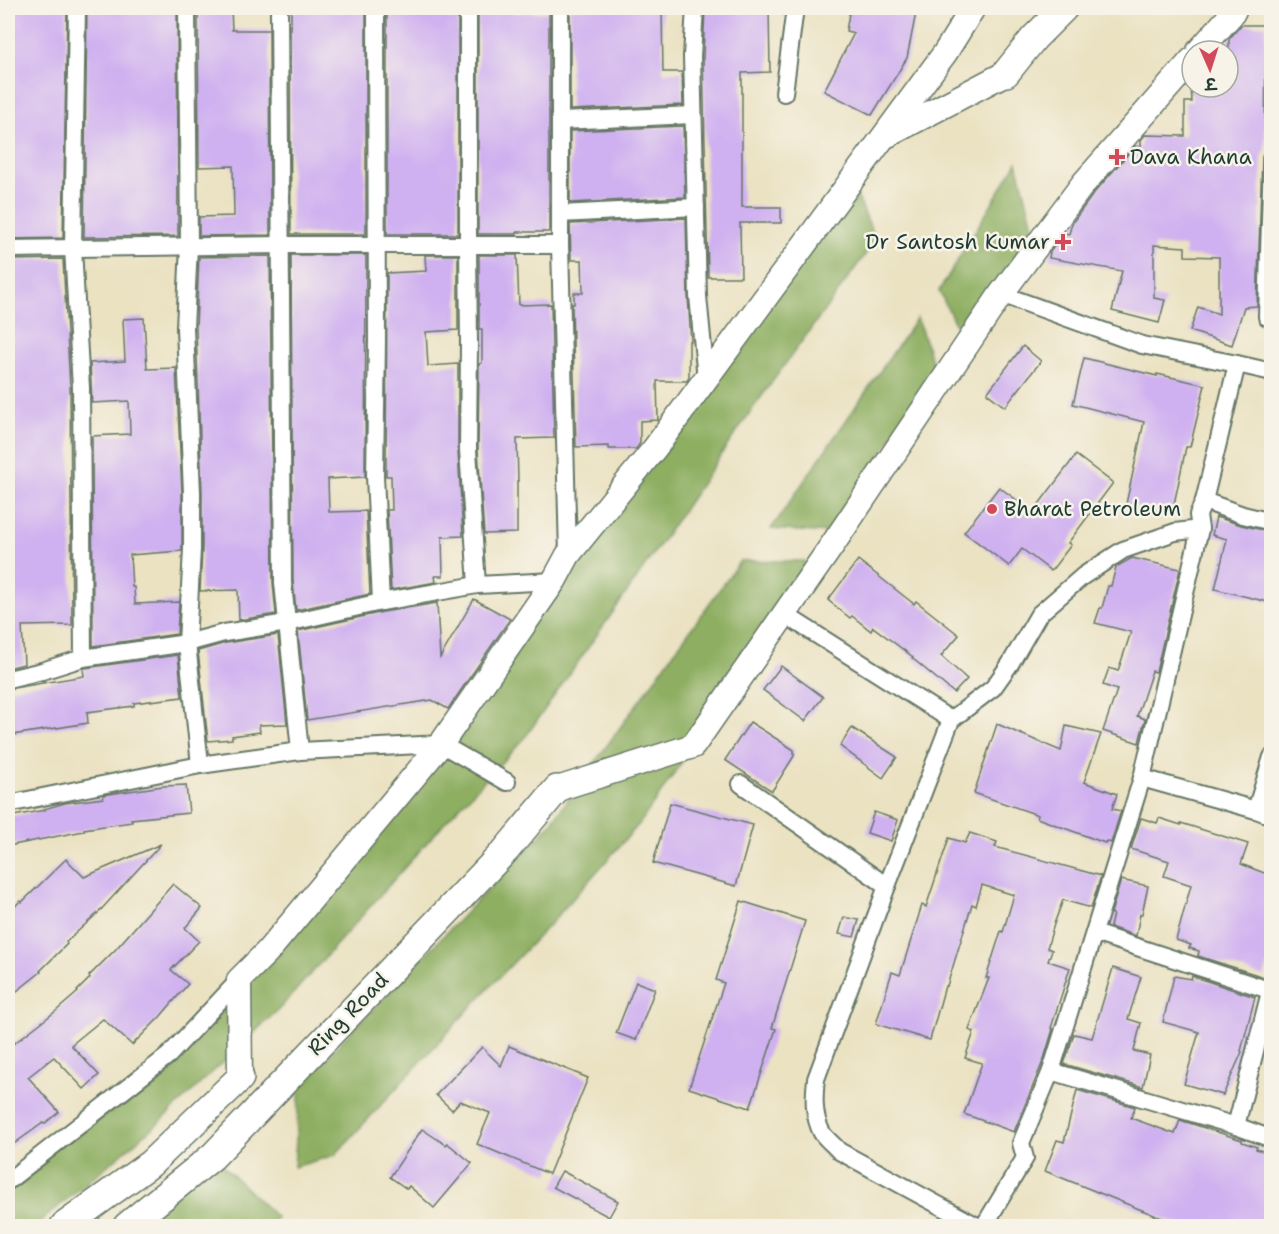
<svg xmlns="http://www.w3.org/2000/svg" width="1279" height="1234" viewBox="0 0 1279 1234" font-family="'Shantell Sans','Playpen Sans Deva',sans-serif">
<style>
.forest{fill:#8eaf62;stroke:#56764b;stroke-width:1.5}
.building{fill:#cfb0f0}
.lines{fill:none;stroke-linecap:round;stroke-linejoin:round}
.street-casing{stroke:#676;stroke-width:20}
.secondary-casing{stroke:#676;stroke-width:27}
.primary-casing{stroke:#676;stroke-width:30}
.street{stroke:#fff;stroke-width:16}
.secondary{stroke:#fff;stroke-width:24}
.primary{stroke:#fff;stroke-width:27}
.poi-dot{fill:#d1495b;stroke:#f7f3e8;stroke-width:2}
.labels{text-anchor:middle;stroke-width:5;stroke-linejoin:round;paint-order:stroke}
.poi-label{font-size:21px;fill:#1f3d34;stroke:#f7f3e8;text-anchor:start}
.street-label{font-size:21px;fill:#1f3d34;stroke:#f7f3e8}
</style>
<rect width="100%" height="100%" fill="#f7f3e8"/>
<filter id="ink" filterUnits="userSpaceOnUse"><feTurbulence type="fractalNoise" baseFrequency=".0167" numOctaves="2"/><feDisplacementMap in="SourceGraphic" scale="12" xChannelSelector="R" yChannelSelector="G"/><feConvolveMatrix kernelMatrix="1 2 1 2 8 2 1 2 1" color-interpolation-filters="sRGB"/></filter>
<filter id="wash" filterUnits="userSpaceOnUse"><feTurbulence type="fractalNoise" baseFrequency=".008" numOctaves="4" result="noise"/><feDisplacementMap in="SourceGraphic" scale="24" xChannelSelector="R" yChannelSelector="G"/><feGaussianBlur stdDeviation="1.35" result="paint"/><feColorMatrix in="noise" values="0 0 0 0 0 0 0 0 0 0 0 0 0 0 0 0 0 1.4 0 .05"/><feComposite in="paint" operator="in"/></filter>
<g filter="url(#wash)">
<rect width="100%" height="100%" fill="#ebe2c2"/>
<g class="forest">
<polygon points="1017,162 1034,230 962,338 939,291"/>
<polygon points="851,182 876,240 753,408 632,585 524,739 446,821 281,1007 161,1121 35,1226 8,1226 8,1181 169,1055 441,744"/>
<polygon points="917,318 935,370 830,533 771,529"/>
<polygon points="740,561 805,561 784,614 640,823 553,921 469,1009 335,1155 294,1167 300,1085 549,826"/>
<polygon points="213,1156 277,1218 266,1226 127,1226"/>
</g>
<g id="blocks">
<g class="building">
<polygon points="8,8 67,8 63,238 8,239"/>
<polygon points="87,8 128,8 128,11 177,10 178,236 84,237"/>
<polygon points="198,8 231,8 232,30 269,30 270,235 199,236 199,217 234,216 233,166 199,167"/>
<polygon points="291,8 366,8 366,234 291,234 290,25 291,25"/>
<rect x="387" y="8" width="71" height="226"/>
<polygon points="478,8 513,8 513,13 549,12 549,232 517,232 517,234 478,234"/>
<polygon points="570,8 662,8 663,72 682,72 683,105 570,110"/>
<polygon points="705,8 769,8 770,72 742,73 742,207 781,207 781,223 740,223 741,277 708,277 703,56"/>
<polygon points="850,8 917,8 907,58 872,115 824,91 854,33 846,31"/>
<polygon points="1241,25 1266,25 1265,149 1262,157 1257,306 1244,307 1232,345 1190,331 1198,307 1219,314 1219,257 1185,256 1185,247 1154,245 1154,298 1165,300 1159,323 1112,311 1122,271 1049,258 1050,252 1064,233 1069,234 1072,223 1094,193 1135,146 1141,147 1141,140 1145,135 1185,136 1185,102 1192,102 1191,87 1229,87 1229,39"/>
<polygon points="683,126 685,197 570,203 570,131"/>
<polygon points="686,218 688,296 690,327 691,341 689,341 689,377 687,381 657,381 658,420 640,421 640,443 636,449 609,449 609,446 576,447 572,304 574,304 574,293 583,293 582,260 571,260 570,224"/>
<polygon points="291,255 366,255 365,477 328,479 329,512 366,511 370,594 296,610 293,582"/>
<polygon points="425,255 458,255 458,330 426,332 428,366 458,364 458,451 463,536 442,537 443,576 435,576 436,582 391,590 387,510 392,510 391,476 386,476 387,273 426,271"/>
<polygon points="479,255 517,255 519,305 551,304 554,438 517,439 518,481 517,481 517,533 484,534 478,450 479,364 482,363 482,329 479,329"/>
<polygon points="270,256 273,583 276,614 239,620 238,590 200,591 202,549 202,493 196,328 199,257"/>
<polygon points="8,260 63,259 70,388 72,625 22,626 24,664 8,668"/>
<polygon points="144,318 147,369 176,368 182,493 182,549 181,551 130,555 132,587 134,587 135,604 179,602 177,634 93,646 92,436 130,434 129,401 92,403 90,363 125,361 123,319"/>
<polygon points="1023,346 1041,361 1005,407 987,393"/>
<polygon points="1084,358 1157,376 1157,374 1205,385 1190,447 1186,447 1172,514 1126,504 1144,422 1073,404"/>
<polygon points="1076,455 1113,483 1068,543 1071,545 1051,571 1022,549 1009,566 964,532 999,487 1033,512"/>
<polygon points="1216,517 1241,525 1272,532 1272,603 1215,589 1227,539 1212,535"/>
<polygon points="1132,558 1180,569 1156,672 1152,671 1137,716 1145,719 1139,743 1103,731 1117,690 1103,685 1109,668 1118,671 1131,632 1095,623 1100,608 1102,608 1108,586 1111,586 1116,567"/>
<polygon points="858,560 914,604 916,601 959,635 941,656 967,679 954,693 912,658 913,657 873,627 871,631 852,616 850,618 828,600"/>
<polygon points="474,599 510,619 448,709 432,700 307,720 298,631 383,612 437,603 440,658"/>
<polygon points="278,635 287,724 259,725 260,732 232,736 232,739 208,741 198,651 226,643"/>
<polygon points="178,655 182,697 134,703 134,706 87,712 88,723 12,735 12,730 8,731 8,689 84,676 83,669 85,668"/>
<polygon points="781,666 823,697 805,721 763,690"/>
<polygon points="750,722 794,750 794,756 772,791 725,760"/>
<polygon points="997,724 1061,751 1066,726 1101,734 1084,782 1117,794 1112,809 1121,811 1111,843 1106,841 1105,843 1037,818 1038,815 974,793"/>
<polygon points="852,728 897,757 883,778 840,746"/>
<polygon points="186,785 189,813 131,819 132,822 84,829 84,831 8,846 8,817 45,810 44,809 65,803 103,798 103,795 109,794 163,786"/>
<polygon points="670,803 753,825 736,886 653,863"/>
<polygon points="874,812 898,820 891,841 867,833"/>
<polygon points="1141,818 1157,823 1159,818 1181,825 1181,823 1248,844 1241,864 1272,876 1272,950 1264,977 1198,956 1199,951 1189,948 1191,945 1176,940 1191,885 1164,876 1169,861 1131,849"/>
<polygon points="970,833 997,842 995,847 1101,876 1091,908 1063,900 1054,924 1047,948 1052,950 1048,961 1070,968 1051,1028 1053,1029 1044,1059 1014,1132 964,1114 982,1063 965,1058 974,1032 969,1030 989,978 986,978 1001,931 1003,932 1014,895 982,885 976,906 972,904 947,986 945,986 930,1040 876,1024 892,972 900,975 922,905 926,907 949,838 965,843"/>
<polygon points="161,844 98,913 66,942 67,944 40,971 41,972 8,998 8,914 20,901 22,902 66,859 84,877"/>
<polygon points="1121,880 1148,886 1142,914 1140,914 1136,936 1110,927 1113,914 1111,913"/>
<polygon points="173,884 202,908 185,928 199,941 171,970 188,984 160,1017 132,1045 103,1019 71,1045 99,1075 84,1089 54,1057 28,1077 59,1112 44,1124 43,1123 8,1148 8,1048 56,1011 78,992 77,991 90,978 89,976 115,950"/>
<polygon points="741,901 805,921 772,1028 776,1029 750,1108 689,1088 724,983 716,980"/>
<polygon points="844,917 859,920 854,937 839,934"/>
<polygon points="1113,968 1141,977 1128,1019 1141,1023 1134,1051 1150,1055 1143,1087 1064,1064 1074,1034 1092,1038"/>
<polygon points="1174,976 1191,979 1192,976 1255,997 1241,1051 1242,1052 1223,1095 1184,1084 1199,1032 1163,1022"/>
<polygon points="636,982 655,989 636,1040 616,1033"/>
<polygon points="509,1046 588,1078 549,1174 477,1144 490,1113 460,1101 452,1110 436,1095 482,1047 501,1066"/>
<polygon points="1077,1090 1135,1107 1131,1118 1175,1134 1180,1120 1242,1140 1242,1142 1257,1147 1256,1149 1272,1154 1272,1227 1184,1227 1045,1171 1057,1140 1064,1142"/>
<polygon points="422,1129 446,1145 447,1143 472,1163 434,1208 409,1186 407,1189 390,1177"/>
<polygon points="562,1171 618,1201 609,1217 553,1187"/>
</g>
</g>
</g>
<g filter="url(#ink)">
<use href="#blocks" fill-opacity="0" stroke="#676" stroke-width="1.5"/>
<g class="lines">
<defs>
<g id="street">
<polyline points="77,8 73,248 81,388 83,658"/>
<polyline points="187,8 189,246 185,328 192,493 192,549 187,643 200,765"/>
<polyline points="279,8 283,583 300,751"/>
<polyline points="376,8 377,341 375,476 381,602 477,585"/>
<polyline points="468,8 468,245 469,343 468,450 477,585 554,581"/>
<polyline points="695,8 692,56 698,296 706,379"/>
<polyline points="784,93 795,8"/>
<polyline points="560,121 693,115"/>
<polyline points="560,214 696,207"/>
<polyline points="560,245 560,8"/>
<polyline points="8,249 282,245 560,245 568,555"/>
<polyline points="1001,294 1142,345 1237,364"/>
<polyline points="1267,317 1272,157"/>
<polyline points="1204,501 1243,515 1272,522"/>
<polyline points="784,614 951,720"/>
<polyline points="8,679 42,671 83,658 187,643 224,633 287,623 381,602"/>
<polyline points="1142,778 1256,810 1272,816"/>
<polyline points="741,784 887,886"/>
<polyline points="8,804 200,765 300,751 441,744 507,782"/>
<polyline points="1256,810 1272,757"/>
<polyline points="1094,933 1272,991"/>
<polyline points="1051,1071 1236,1126 1272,1139"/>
<polyline points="1236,1126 1272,984"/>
<polyline points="8,1181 169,1055 239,980"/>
<path d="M 977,1226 L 839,1151 C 834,1145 826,1139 822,1133 C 813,1116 814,1097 816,1079 L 887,886 L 951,720 L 993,688 L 1010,664 L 1039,614 L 1083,576 L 1123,550 L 1175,532 L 1200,529 L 1198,515 L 1204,501 L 1237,364 L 1272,372"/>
<polyline points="984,1226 1025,1158 1021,1143 1051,1071 1142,778 1200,529"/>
</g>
<g id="secondary">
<polyline points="1199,51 1232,14 1235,8"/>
<polyline points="888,135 1006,73"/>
<polyline points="557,789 693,746 833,544 1001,294 1083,184 1192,60"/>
<polyline points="240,1078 239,980 268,951 441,744 554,581 568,555 655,448 945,53 973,8"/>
</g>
<g id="primary">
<polyline points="1006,73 1034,38 1064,8"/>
<polyline points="64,1226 150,1164 240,1078"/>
<polyline points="127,1226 213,1156 506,850 557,789"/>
</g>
</defs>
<use href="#street" class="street-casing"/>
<use href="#secondary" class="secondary-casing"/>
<use href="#primary" class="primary-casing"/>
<use href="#street" class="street"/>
<use href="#secondary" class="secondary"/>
<use href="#primary" class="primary"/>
</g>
</g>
<g class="poi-dot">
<path d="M1114 148h6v6h6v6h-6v6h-6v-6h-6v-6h6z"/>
<path d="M1060 233h6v6h6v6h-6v6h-6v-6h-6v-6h6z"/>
<circle cx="992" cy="509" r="6"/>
</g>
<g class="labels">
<g class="poi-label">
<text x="1130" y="164">Dava Khana</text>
<text x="1050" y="249" text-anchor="end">Dr Santosh Kumar</text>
<text x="1004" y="516">Bharat Petroleum</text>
</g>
<g class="street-label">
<text transform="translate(348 1014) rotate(-46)" y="7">Ring Road</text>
</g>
</g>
<rect width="1279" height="1234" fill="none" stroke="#f7f3e8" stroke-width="30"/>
<g transform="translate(1210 69) rotate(177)"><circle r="28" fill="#f7f3e8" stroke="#a1aaa0" stroke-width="1.5"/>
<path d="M0-4.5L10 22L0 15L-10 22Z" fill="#d1495b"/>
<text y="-9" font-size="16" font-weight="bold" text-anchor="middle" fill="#1f3d34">उ</text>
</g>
</svg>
